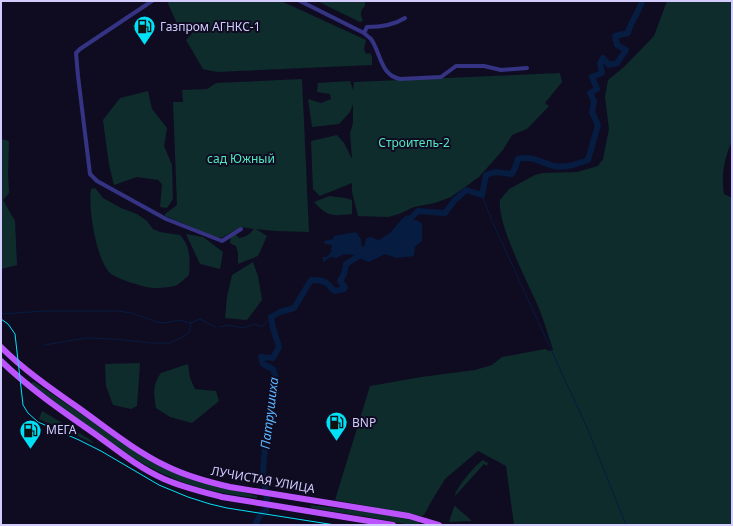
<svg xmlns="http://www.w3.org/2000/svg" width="733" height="526" viewBox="0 0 733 526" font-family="'Noto Sans',sans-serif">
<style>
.green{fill:#0e2c2b}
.water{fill:#061c41}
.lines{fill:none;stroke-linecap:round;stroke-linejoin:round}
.stream{stroke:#061c41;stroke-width:1}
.river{stroke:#061c41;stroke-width:6}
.street{stroke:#353384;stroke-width:4}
.primary{stroke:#bd53ff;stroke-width:6}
.tram{stroke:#00e1f7;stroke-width:1}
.labels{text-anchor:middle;stroke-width:4;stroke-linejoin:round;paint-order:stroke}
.poi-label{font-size:12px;fill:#d2ccff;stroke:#0f0c22;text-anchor:start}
.park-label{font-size:12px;fill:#50e8c0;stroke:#0f0c22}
.street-label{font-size:12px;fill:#d2ccff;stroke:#0f0c22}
.water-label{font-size:13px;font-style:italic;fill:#5ab4ff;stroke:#0f0c22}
</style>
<rect width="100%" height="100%" fill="#0f0c22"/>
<g class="green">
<polygon points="167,1 281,1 366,40 364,49 366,54 370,53 372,57 372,65 217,72 203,69 186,40 197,28 177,24"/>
<path d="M 317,1 L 365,1 L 365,6 C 360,11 360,14 363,21 L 360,22 Z"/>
<path d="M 667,1 L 732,1 L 732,141 C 724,159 721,175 724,194 L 732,198 L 732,525 L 514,525 L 506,466 L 478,451 L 445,479 L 431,502 L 424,515 L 421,516 L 335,500 L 370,386 L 421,377 L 475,370 L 492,365 L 502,357 L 545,349 L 549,351 L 553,350 C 548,335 544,320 538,306 C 528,283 497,224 500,200 L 509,189 L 535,175 L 543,173 L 577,172 L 598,166 L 603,159 L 609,129 L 605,97 L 608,80 L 624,67 L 654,36 Z"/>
<polygon points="560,73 562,82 545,103 549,106 527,129 512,135 503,150 479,177 451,197 435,203 414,207 399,214 388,217 358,216 352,192 352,183 320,196 313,189 311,141 337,135 344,143 352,159 350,133 353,123 353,104 350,112 339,124 312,127 308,99 321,103 331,99 330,94 317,92 318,83 350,81 353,90 354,82"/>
<path d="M 302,79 L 309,232 L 275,231 L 256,229 L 267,236 L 258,256 L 238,264 L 238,253 L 236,246 L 230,243 L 231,236 L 235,234 L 239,238 C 246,237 250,234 254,229 L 241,227 L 223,237 L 218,238 L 165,216 L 165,214 L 177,205 L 173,102 L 183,102 L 182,90 L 207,89 L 216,83 Z"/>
<polygon points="148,91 152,109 167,128 164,146 172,165 173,199 167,208 160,207 162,184 158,180 137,177 114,185 109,165 103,120 120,98"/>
<polygon points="1,139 9,141 8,175 9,193 3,200 15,221 17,265 1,269"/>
<path d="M 95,188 L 103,198 L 121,208 L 137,214 L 147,221 L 153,229 L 160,232 L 180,235 C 191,247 190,260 189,275 C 185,278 182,282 177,285 C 173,287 162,288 156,288 C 149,289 116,279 110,273 C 96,259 88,208 91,189 Z"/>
<path d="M 329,196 L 345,198 L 352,200 L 352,214 C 332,216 328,217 314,202 Z"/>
<polygon points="186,234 203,237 223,252 220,269 200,264"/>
<polygon points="253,262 258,276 262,300 247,320 225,318 227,297 232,275"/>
<polygon points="140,363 137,406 131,409 113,405 106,386 105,364"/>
<path d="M 188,364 L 190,378 L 195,389 L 216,391 L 219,401 L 192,423 L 170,417 L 156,408 C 154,392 152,386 161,373 Z"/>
<path d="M 32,382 L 34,382 L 138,452 L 194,480 L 257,496 L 257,498 C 230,495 202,490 177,480 C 125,459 75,417 31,384 Z"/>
<polygon points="42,411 89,439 95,444 39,419"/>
<path d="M 483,460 L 488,463 L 487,466 L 484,464 L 455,496 C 455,489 476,464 483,460 Z"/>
<polygon points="310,505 393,515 419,521 419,525 410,525 368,517 312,508"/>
<polygon points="455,506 471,520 471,521 449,522 454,507"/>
</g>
<path class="water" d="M 407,215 C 411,221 418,219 422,224 L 422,241 L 415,247 L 414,256 L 397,258 L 385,254 L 369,262 C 359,258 347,249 337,258 L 330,257 L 325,261 L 323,262 L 323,257 C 327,258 330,254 332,250 L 331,250 L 332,245 L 327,244 L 327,243 L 325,245 L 324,241 L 333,239 L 334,236 L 356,232 L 361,239 L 362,247 L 365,245 L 366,239 L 370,237 L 379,240 L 390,233 L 403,218 Z"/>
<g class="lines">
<g class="stream">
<polyline points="482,195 492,221 588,430 626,525"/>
<polyline points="1,314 44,311 119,311 131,313 157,322 165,323 179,320 191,323"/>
<polyline points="220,327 228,325 243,328 255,324 262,327 271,317"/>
<polyline points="44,345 86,338 113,339 152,343 169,343 181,338 189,333 191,323 200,319 215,327"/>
</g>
<g class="river">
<path d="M 407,225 L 410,219 L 418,211 L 445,213 L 454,201 L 466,190 L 482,195 L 486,175 L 495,172 L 512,174 L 515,168 L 518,159 C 532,155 541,163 554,166 C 566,168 577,164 588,160 L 598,125 L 592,112 L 594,101 L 590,93 L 597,89 L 592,77 L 602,73 L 600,63 L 603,58 L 609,65 L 617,63 L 626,50 L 617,45 L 615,36 L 628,33 C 630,22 639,13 642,1"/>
<path d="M 255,525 L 261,514 L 266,511 L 267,498 L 263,475 L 264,457 L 275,376 L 273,369 L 263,364 L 261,357 L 273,358 L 279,347 L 273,328 L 271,317 L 280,312 L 294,308 L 311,280 C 317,280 323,280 328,284 C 330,286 331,289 335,291 L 344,289 L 345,287 L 340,281 L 344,274 L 346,264 L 364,253"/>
</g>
<g class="street">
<polyline points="152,1 80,49 76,53 78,76 90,174 97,181 166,219 222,241 241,229"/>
<path d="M 300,1 L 364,33 C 366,35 369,37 371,39 C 381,53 380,75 400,79 L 441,77 L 456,66 L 484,66 L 501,70 L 527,68"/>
<path d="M 364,33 L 367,27 C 380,27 394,25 405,18"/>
</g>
<g class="primary">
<path d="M 1,347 C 25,371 53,390 80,409 C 108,429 135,451 166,466 C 186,476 208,482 230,487 L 409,516 L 439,525"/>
<path d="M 1,361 C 30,389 62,411 95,434 C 117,450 139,468 164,479 C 182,487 203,492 222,497 L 393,525"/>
</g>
<polyline class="tram" points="1,319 8,324 15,334 23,405 28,413 38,422 79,440 101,451 159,485 188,497 210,504 227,508 335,525"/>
</g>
<defs>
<symbol id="fuel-pin" viewBox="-11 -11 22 30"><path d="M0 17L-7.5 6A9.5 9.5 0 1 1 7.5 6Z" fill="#00e1f7" stroke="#0f0c22"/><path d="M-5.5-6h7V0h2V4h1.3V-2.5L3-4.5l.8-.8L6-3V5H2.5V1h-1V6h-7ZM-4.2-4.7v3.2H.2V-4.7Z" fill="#111"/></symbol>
</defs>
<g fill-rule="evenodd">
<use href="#fuel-pin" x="132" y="14" width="25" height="34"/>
<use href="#fuel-pin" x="324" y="410" width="25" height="34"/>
<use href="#fuel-pin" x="18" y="418" width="25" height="34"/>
</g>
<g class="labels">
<g class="poi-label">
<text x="160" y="31">Газпром АГНКС-1</text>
<text x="352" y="427">BNP</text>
<text x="46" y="434">МЕГА</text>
</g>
<g class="park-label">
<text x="414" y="147">Строитель-2</text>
<text x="241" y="163">сад Южный</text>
</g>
<g class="street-label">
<text transform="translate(263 480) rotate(10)" y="4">ЛУЧИСТАЯ УЛИЦА</text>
</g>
<g class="water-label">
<text transform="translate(269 413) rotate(-83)" y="5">Патрушиха</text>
</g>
</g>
<rect width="733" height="526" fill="none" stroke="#d2ccff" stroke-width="4"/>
</svg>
